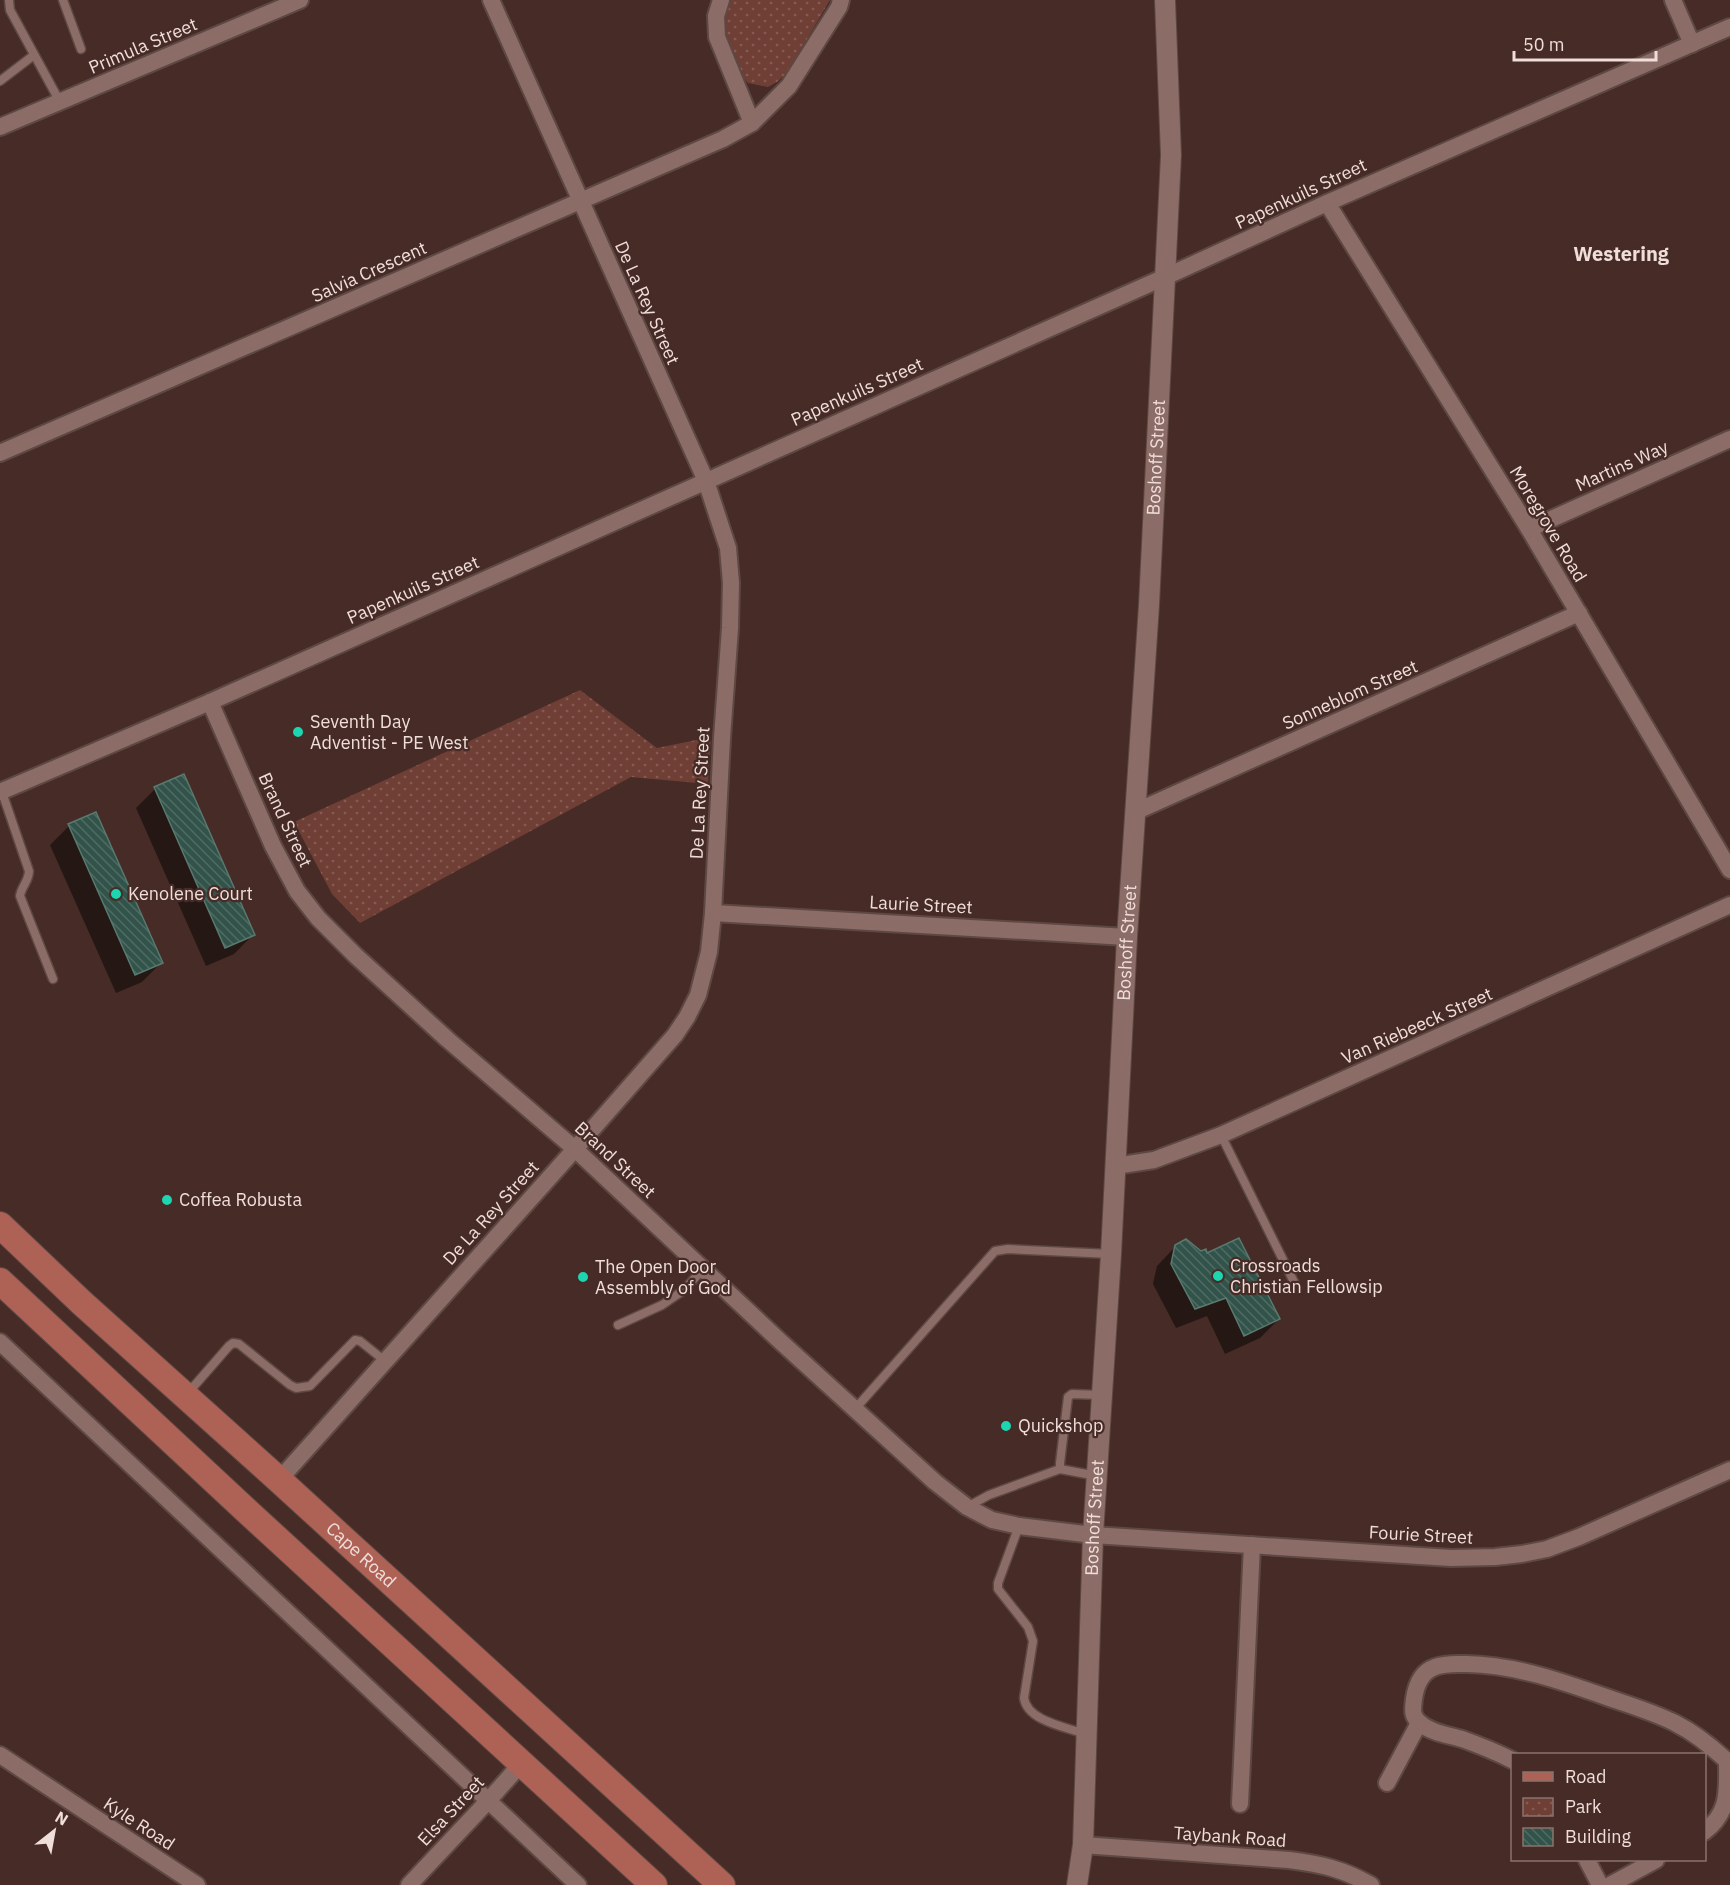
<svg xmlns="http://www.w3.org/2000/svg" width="1730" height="1885" viewBox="0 0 1730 1885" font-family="'IBM Plex Sans',sans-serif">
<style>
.park{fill:url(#park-dots)}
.shadow{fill:#0007}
.building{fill:url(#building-back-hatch);stroke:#587a70;stroke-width:1.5}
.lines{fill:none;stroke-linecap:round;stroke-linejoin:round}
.service-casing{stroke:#5e4843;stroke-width:11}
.minor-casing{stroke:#5e4843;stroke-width:20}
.tertiary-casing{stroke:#5e4843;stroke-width:22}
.primary-casing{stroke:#5e4843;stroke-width:28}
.service{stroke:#8c6c66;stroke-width:8}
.minor{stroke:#8c6c66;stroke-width:16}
.tertiary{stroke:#8c6c66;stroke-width:20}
.primary{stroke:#ae6256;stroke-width:26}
.poi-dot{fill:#1dd5b1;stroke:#462b26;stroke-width:2}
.labels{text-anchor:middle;stroke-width:4.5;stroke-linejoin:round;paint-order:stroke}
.street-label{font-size:18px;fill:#f0deda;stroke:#462b26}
.poi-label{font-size:18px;fill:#f0deda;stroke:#462b26;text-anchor:start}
.neighbourhood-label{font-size:20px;font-weight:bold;fill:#f0deda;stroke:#462b26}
</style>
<defs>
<pattern id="park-dots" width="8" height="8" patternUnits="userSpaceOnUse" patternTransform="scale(1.5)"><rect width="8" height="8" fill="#6f3f36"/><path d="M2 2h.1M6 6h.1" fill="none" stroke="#845a52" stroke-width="1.8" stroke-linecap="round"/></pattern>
<pattern id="building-back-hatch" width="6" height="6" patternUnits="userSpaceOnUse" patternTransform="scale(1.5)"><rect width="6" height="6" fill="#325349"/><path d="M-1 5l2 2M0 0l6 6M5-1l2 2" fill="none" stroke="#506b63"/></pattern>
</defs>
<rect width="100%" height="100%" fill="#462b26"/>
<g class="park">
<polygon points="728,0 830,0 787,73 777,82 768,87 748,83 739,72 720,28"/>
<polygon points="580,690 657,748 711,737 708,784 631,777 360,923 332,894 294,822"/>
</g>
<g class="shadow">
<polygon points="155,789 253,935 234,954 206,966 136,808"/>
<polygon points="69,826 161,963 142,982 116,993 50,845"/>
<polygon points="1176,1246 1207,1255 1279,1319 1260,1338 1225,1354 1207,1316 1176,1328 1153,1284 1157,1266"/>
</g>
<g class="building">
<polygon points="184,774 255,935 225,948 154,787"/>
<polygon points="96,812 163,963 135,975 68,824"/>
<polygon points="1239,1238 1280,1319 1244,1336 1226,1298 1195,1309 1171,1264 1175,1245 1186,1239 1201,1251 1206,1249 1207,1253"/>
</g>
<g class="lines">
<defs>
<g id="service">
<polyline points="9,0 10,10 60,102"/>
<polyline points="63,0 81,49"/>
<polyline points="0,81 34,55"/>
<path d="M 2,792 L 29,871 C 29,881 21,887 20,896 L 53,979"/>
<polyline points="1221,1135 1297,1288"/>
<polyline points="618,1325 662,1305 684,1290 703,1269"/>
<polyline points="188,1393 229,1346 233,1343 239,1344 290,1385 296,1388 310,1386 355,1340 360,1341 385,1361"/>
<polyline points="855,1409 995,1251 1008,1249 1110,1254"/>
<polyline points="1097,1476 1060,1469 1060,1463 1068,1397 1072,1394 1101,1395"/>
<polyline points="967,1507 989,1495 1060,1469"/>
<path d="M 1019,1526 L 998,1583 L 998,1589 L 1028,1627 L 1033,1641 L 1024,1698 C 1027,1721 1066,1727 1085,1734"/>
</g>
<g id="minor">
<polyline points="721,0 716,16 717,37 752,123"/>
<polyline points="1673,0 1692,44"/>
<polyline points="0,127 300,0"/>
<polyline points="1327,203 1529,529 1730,870"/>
<polyline points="0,453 723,139 752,123 789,86 839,7 841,0"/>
<polyline points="1529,529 1730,439"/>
<polyline points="210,702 273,846 297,891 318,918 356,956 447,1039 575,1149 781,1342 935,1482 967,1507 992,1520 1019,1526 1093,1535 1451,1558 1495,1557 1522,1554 1547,1549 1579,1537 1730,1470"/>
<polyline points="0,792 210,702 1165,277 1327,203 1730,27"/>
<polyline points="1137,811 1579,613"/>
<polyline points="713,913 1127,937"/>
<polyline points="1115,1166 1154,1160 1221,1135 1730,905"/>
<polyline points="0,1342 578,1885"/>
<polyline points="279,1480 575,1149 675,1035 687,1017 698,995 709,952 713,913 722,738 730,628 731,583 728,548 706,481 491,0"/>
<polyline points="0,1755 197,1885"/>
<path d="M 1512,1760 C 1496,1752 1479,1745 1462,1739 C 1449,1735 1431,1733 1420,1723 C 1411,1716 1413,1709 1414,1699 C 1416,1685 1421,1672 1435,1667 C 1445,1663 1456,1664 1467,1664 C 1517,1665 1564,1682 1612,1699 C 1633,1706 1655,1713 1675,1723 C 1695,1733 1711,1746 1727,1761 C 1727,1791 1730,1812 1704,1832"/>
<polyline points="1387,1783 1419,1723"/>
<polyline points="1240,1804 1252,1545"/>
<path d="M 1083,1845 L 1289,1860 C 1321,1864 1343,1869 1371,1885"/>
<polyline points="1587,1860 1600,1885"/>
<polyline points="409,1885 488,1801 521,1764"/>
<polyline points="1610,1885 1656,1860"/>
</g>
<g id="tertiary">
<path id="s1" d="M 1077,1885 L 1083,1845 L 1093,1535 L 1111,1254 L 1127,937 L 1149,605 L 1171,155 L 1165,0"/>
</g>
<g id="primary">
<path id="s2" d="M 0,1225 L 82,1303 L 279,1480 L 722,1885"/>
<polyline points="0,1281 249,1513 654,1885"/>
</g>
</defs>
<use href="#service" class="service-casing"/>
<use href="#minor" class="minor-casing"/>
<use href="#tertiary" class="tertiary-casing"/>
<use href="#primary" class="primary-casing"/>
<use href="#service" class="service"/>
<use href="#minor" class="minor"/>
<use href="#tertiary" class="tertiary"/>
<use href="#primary" class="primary"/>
</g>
<g class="poi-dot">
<circle cx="298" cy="732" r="6"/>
<circle cx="116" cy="894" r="6"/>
<circle cx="167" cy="1200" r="6"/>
<circle cx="1218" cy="1276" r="6"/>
<circle cx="583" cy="1277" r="6"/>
<circle cx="1006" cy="1426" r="6"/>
</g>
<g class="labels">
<g class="street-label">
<text transform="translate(143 46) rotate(-23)" y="6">Primula Street</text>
<text transform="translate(1301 194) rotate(-25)" y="6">Papenkuils Street</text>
<text transform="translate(369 272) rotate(-24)" y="6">Salvia Crescent</text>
<text transform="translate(647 303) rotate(66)" y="6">De La Rey Street</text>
<text transform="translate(857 392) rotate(-24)" y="6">Papenkuils Street</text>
<text dy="6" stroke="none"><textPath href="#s1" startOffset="1430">Boshoff Street</textPath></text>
<text transform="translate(1622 466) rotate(-24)" y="6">Martins Way</text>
<text transform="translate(1548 524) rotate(59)" y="6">Moregrove Road</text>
<text transform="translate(413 590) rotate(-24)" y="6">Papenkuils Street</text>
<text transform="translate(1350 695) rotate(-24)" y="6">Sonneblom Street</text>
<text transform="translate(700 793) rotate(-87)" y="6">De La Rey Street</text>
<text transform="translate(285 820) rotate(65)" y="6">Brand Street</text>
<text transform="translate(921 905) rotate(3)" y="6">Laurie Street</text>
<text dy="6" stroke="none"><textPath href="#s1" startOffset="944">Boshoff Street</textPath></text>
<text transform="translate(1417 1026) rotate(-24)" y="6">Van Riebeeck Street</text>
<text transform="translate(615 1160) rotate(43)" y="6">Brand Street</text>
<text transform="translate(491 1213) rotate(-48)" y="6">De La Rey Street</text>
<text dy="6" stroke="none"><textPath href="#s1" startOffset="368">Boshoff Street</textPath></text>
<text transform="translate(1421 1535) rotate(3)" y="6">Fourie Street</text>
<text dy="6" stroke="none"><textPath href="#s2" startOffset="489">Cape Road</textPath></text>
<text transform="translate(451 1811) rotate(-47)" y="6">Elsa Street</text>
<text transform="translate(139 1824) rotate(33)" y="6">Kyle Road</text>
<text transform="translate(1230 1837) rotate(4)" y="6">Taybank Road</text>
</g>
<g class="poi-label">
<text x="310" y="728">Seventh Day<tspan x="310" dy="21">Adventist - PE West</tspan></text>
<text x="128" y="900">Kenolene Court</text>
<text x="179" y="1206">Coffea Robusta</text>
<text x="1230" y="1272">Crossroads<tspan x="1230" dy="21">Christian Fellowsip</tspan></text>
<text x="595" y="1273">The Open Door<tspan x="595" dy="21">Assembly of God</tspan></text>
<text x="1018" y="1432">Quickshop</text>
</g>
<g class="neighbourhood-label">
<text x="1621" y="261">Westering</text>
</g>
</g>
<rect x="1511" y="1753" width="195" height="108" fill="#462b26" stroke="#8a736e" stroke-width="1.5"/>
<rect x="1523" y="1772" width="30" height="9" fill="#ae6256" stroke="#8a736e" stroke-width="1.5"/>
<text x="1565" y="1783" font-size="18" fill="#f0deda">Road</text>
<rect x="1523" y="1798" width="30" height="18" fill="url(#park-dots)" stroke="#8a736e" stroke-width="1.5"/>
<text x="1565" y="1813" font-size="18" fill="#f0deda">Park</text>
<rect x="1523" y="1828" width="30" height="18" fill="url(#building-back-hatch)" stroke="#8a736e" stroke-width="1.5"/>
<text x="1565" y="1843" font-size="18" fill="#f0deda">Building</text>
<g transform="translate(54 1831) rotate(31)" stroke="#462b26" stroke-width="4.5" paint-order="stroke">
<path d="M0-4.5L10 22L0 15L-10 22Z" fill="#f0deda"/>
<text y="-9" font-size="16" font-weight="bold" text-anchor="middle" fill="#f0deda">N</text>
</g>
<path d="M1514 51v9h142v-9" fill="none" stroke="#f0deda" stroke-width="3"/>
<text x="1523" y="51" font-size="18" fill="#f0deda" stroke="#462b26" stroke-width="4.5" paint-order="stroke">50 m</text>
</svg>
